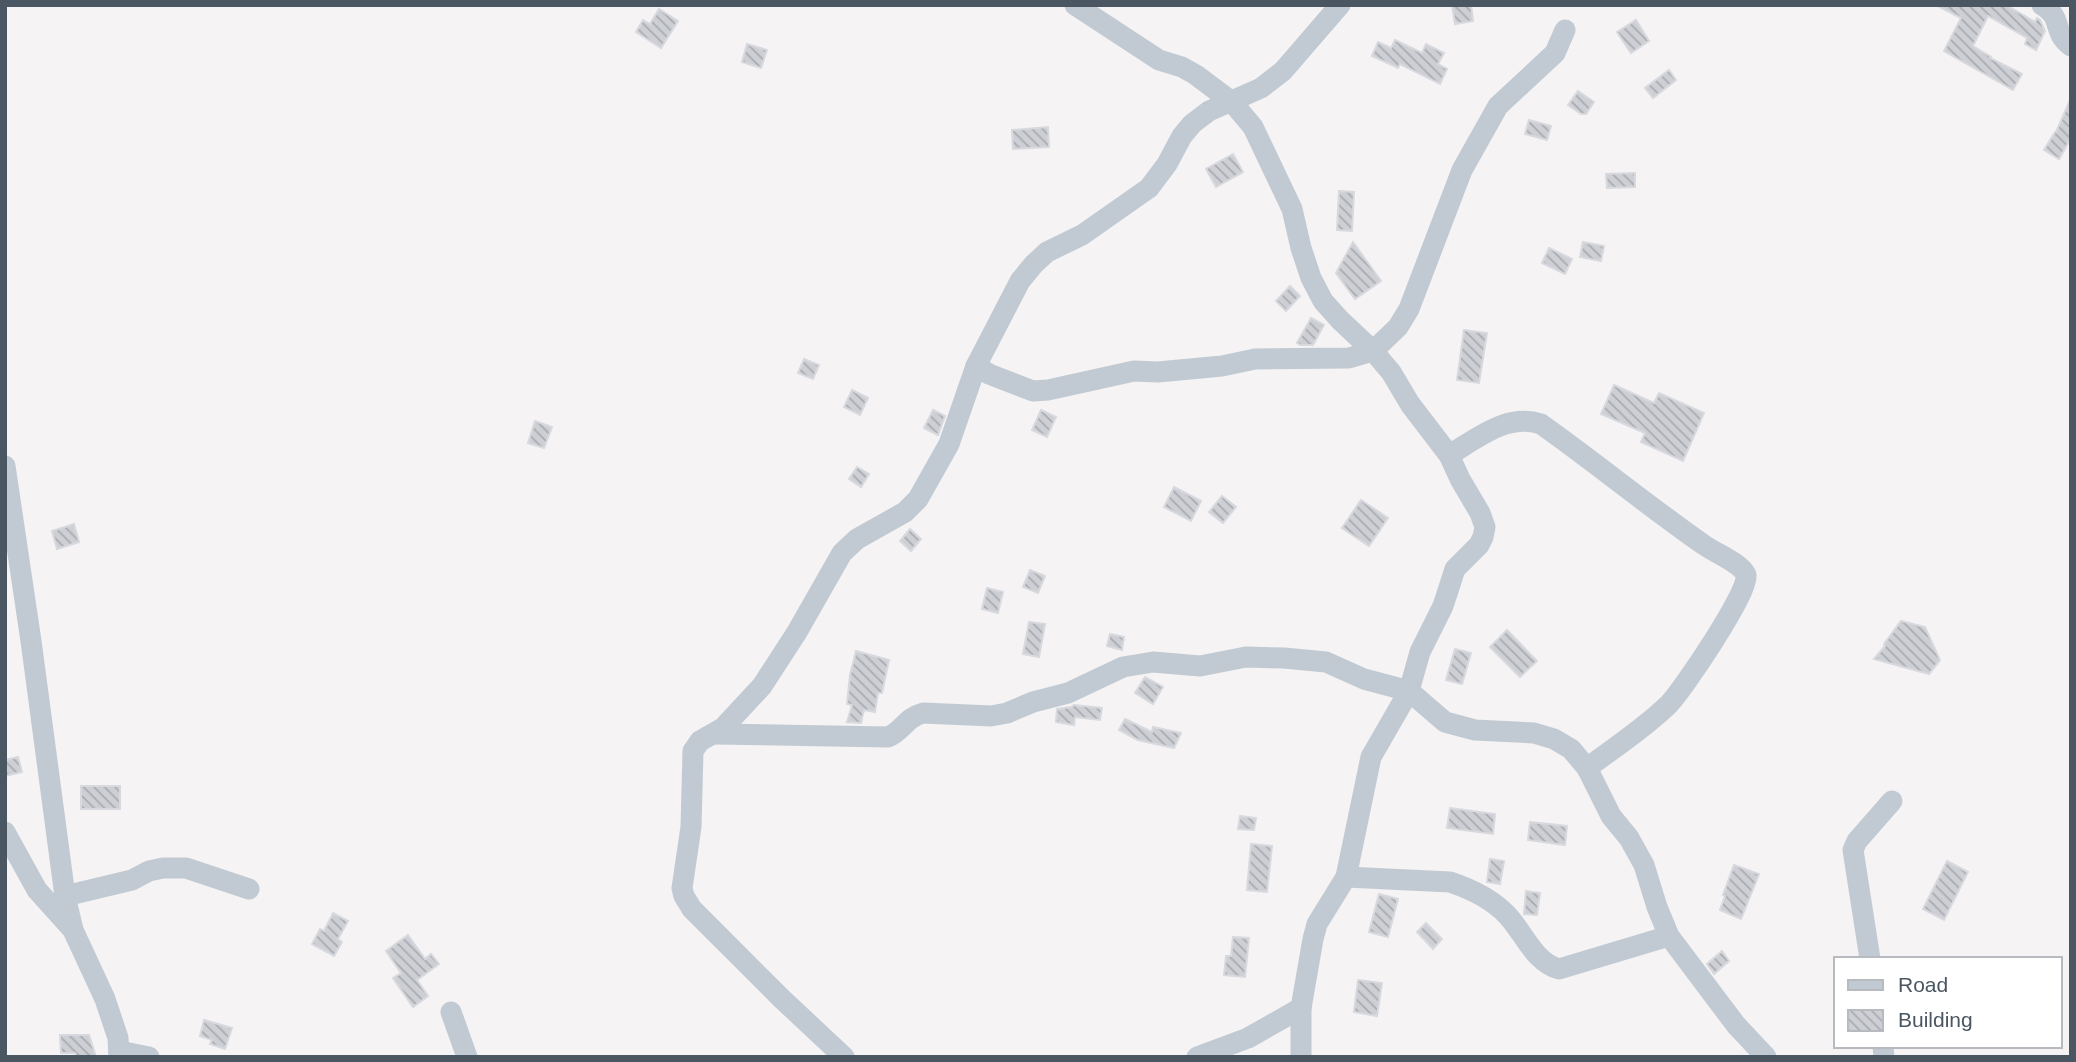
<svg xmlns="http://www.w3.org/2000/svg" width="2076" height="1062" viewBox="0 0 2076 1062" font-family="Arial,sans-serif">
<style>
.building{fill:url(#building-back-hatch);stroke:#d7d9de;stroke-width:2}
.lines{fill:none;stroke-linecap:round;stroke-linejoin:round}
.minor{stroke:#c1cad2;stroke-width:21}
</style>
<defs>
<pattern id="building-back-hatch" width="6" height="6" patternUnits="userSpaceOnUse" patternTransform="scale(1.75)"><rect width="6" height="6" fill="#cdcfd5"/><path d="M-1 5l2 2M0 0l6 6M5-1l2 2" fill="none" stroke="#a8abb0"/></pattern>
</defs>
<rect width="100%" height="100%" fill="#f5f3f3"/>
<g class="building">
<polygon points="1452,5 1471,5 1473,21 1455,24"/>
<polygon points="1936,5 2006,5 2035,22 2037,18 2040,20 2045,31 2036,50 2025,44 2027,38 1988,16 1973,46 1991,57 1990,58 2022,74 2013,90 1944,51 1961,18"/>
<polygon points="659,9 678,21 661,48 636,32 643,20 650,24"/>
<polygon points="1636,20 1649,41 1631,53 1617,32"/>
<polygon points="1395,40 1422,53 1426,44 1444,53 1438,64 1447,69 1440,84 1400,64 1398,68 1372,56 1378,42 1391,48"/>
<polygon points="747,44 767,50 761,68 742,62"/>
<polygon points="1669,70 1676,80 1653,98 1645,88"/>
<polygon points="1578,91 1594,102 1586,114 1581,114 1568,105"/>
<polygon points="2071,98 2071,138 2059,159 2044,150 2055,132 2056,132"/>
<polygon points="1529,120 1551,126 1547,140 1525,134"/>
<polygon points="1048,127 1049,147 1013,149 1012,130"/>
<polygon points="1233,154 1243,172 1216,187 1206,169"/>
<polygon points="1635,173 1635,187 1607,188 1606,174"/>
<polygon points="1339,191 1354,192 1352,231 1337,230"/>
<polygon points="1353,242 1381,281 1355,299 1336,273"/>
<polygon points="1583,242 1604,246 1601,261 1580,257"/>
<polygon points="1549,248 1572,259 1565,274 1542,263"/>
<polygon points="1290,286 1300,296 1286,311 1276,301"/>
<polygon points="1311,318 1324,325 1313,345 1300,345 1297,343"/>
<polygon points="1464,330 1487,333 1479,383 1457,380"/>
<polygon points="804,359 819,365 813,379 798,373"/>
<polygon points="1614,385 1654,403 1659,393 1704,413 1683,461 1641,442 1645,433 1601,414"/>
<polygon points="852,390 868,398 860,415 844,407"/>
<polygon points="933,410 945,416 938,435 924,428"/>
<polygon points="1041,410 1056,417 1047,437 1032,430"/>
<polygon points="535,421 552,427 544,448 528,443"/>
<polygon points="857,467 869,474 861,487 849,479"/>
<polygon points="1174,487 1201,501 1191,521 1164,507"/>
<polygon points="1222,496 1236,507 1223,523 1209,512"/>
<polygon points="1361,500 1388,518 1369,546 1342,528"/>
<polygon points="74,524 79,542 57,549 52,531"/>
<polygon points="910,529 921,539 911,551 900,541"/>
<polygon points="1030,570 1045,576 1038,593 1023,587"/>
<polygon points="987,588 1003,592 998,613 982,609"/>
<polygon points="1901,621 1925,627 1940,660 1929,674 1874,659 1885,646 1884,644"/>
<polygon points="1029,622 1045,624 1039,657 1023,654"/>
<polygon points="1507,630 1537,661 1520,677 1490,647"/>
<polygon points="1110,634 1124,637 1122,650 1107,646"/>
<polygon points="1455,649 1471,653 1462,684 1446,680"/>
<polygon points="856,651 889,660 882,693 878,693 875,712 864,710 861,723 847,722 852,705 847,704 850,675"/>
<polygon points="1145,677 1163,687 1153,704 1135,693"/>
<polygon points="1074,705 1102,708 1100,720 1075,717 1074,725 1056,722 1057,709 1071,707"/>
<polygon points="1125,719 1152,732 1153,727 1181,733 1174,748 1138,740 1119,730"/>
<polygon points="18,757 22,772 5,776 5,760"/>
<rect x="81" y="786" width="39" height="23"/>
<polygon points="1450,808 1495,814 1493,834 1447,828"/>
<polygon points="1240,816 1256,818 1254,830 1238,829"/>
<polygon points="1530,822 1567,826 1565,845 1528,840"/>
<polygon points="1251,844 1272,846 1267,892 1247,890"/>
<polygon points="1490,859 1504,861 1500,884 1487,882"/>
<polygon points="1947,861 1968,872 1944,920 1923,909"/>
<polygon points="1734,865 1759,874 1741,919 1720,910 1725,896 1723,895"/>
<polygon points="1526,891 1540,893 1537,915 1524,914"/>
<polygon points="1379,894 1398,899 1388,937 1369,932"/>
<polygon points="333,913 348,921 338,939 342,942 334,956 312,944 320,929 324,931"/>
<polygon points="1426,923 1442,939 1433,949 1417,932"/>
<polygon points="408,935 425,959 431,954 439,964 417,980 428,996 413,1007 393,978 401,973 386,951"/>
<polygon points="1233,937 1249,938 1245,977 1224,975 1226,956 1231,956"/>
<polygon points="1722,951 1729,961 1714,974 1707,964"/>
<polygon points="1358,980 1382,983 1377,1016 1354,1012"/>
<polygon points="204,1020 232,1028 225,1049 210,1044 212,1040 200,1036"/>
<polygon points="60,1035 89,1035 96,1057 77,1057 75,1053 61,1053"/>
</g>
<g class="lines">
<g class="minor">
<polyline points="1075,5 1159,60 1182,67 1196,75 1232,102 1253,127 1292,209 1301,248 1311,278 1323,301 1340,320 1373,351 1391,372 1410,404 1449,455 1460,479 1480,513 1485,527 1483,537 1479,545 1455,569 1443,606 1420,652 1409,691 1371,757 1346,877 1317,924 1313,939 1301,1008 1301,1057"/>
<path d="M 2042,5 C 2064,18 2051,31 2071,46"/>
<polyline points="976,366 989,374 1033,391 1048,390 1134,371 1158,372 1222,366 1255,359 1349,358 1373,351 1398,327 1409,309 1462,170 1498,106 1555,53 1565,30"/>
<path d="M 1449,455 C 1478,438 1507,413 1541,424 C 1596,463 1648,506 1704,545 C 1715,553 1741,563 1746,575 C 1751,589 1681,693 1667,706 C 1643,729 1614,748 1587,768"/>
<polyline points="5,466 31,641 65,896 73,930"/>
<path d="M 714,734 L 888,737 C 903,731 905,718 923,713 L 991,716 L 1007,713 L 1033,702 L 1068,693 L 1123,667 L 1153,662 L 1200,666 L 1246,657 L 1284,658 L 1326,662 L 1364,679 L 1409,691 L 1445,722 L 1475,730 L 1534,733 L 1554,739 L 1571,749 L 1587,768 L 1611,816 L 1629,838 L 1644,865 L 1657,907 L 1669,936 L 1736,1025 L 1766,1057"/>
<polyline points="5,832 37,890 73,930 105,999 118,1038 119,1057"/>
<path d="M 1346,877 L 1450,882 C 1471,889 1492,899 1507,915 C 1524,933 1534,962 1559,969 L 1669,936"/>
<polyline points="65,896 132,880 149,871 163,868 186,868 249,889"/>
<polyline points="1870,959 1853,850 1857,841 1892,801"/>
<polyline points="451,1012 467,1057"/>
<polyline points="1883,1046 1884,1057"/>
<polyline points="119,1051 149,1057"/>
<polyline points="844,1057 781,998 692,909 684,896 682,888 691,827 693,751 700,741 723,728 762,686 797,632 842,553 857,539 905,512 918,499 949,444 976,366 1020,281 1034,264 1047,252 1082,235 1149,188 1167,164 1182,136 1192,124 1209,111 1261,88 1283,71 1340,5"/>
<polyline points="1197,1057 1248,1038 1301,1008"/>
</g>
</g>
<rect width="2076" height="1062" fill="none" stroke="#4a5661" stroke-width="14"/>
<rect x="1834" y="957" width="228" height="91" fill="#ffffff" stroke="#b7bbc0" stroke-width="2"/>
<rect x="1848" y="980" width="35" height="10" fill="#c1cad2" stroke="#b7bbc0" stroke-width="2"/>
<text x="1898" y="992" font-size="21" fill="#4a5661">Road</text>
<rect x="1848" y="1010" width="35" height="21" fill="url(#building-back-hatch)" stroke="#b7bbc0" stroke-width="2"/>
<text x="1898" y="1027" font-size="21" fill="#4a5661">Building</text>
</svg>
